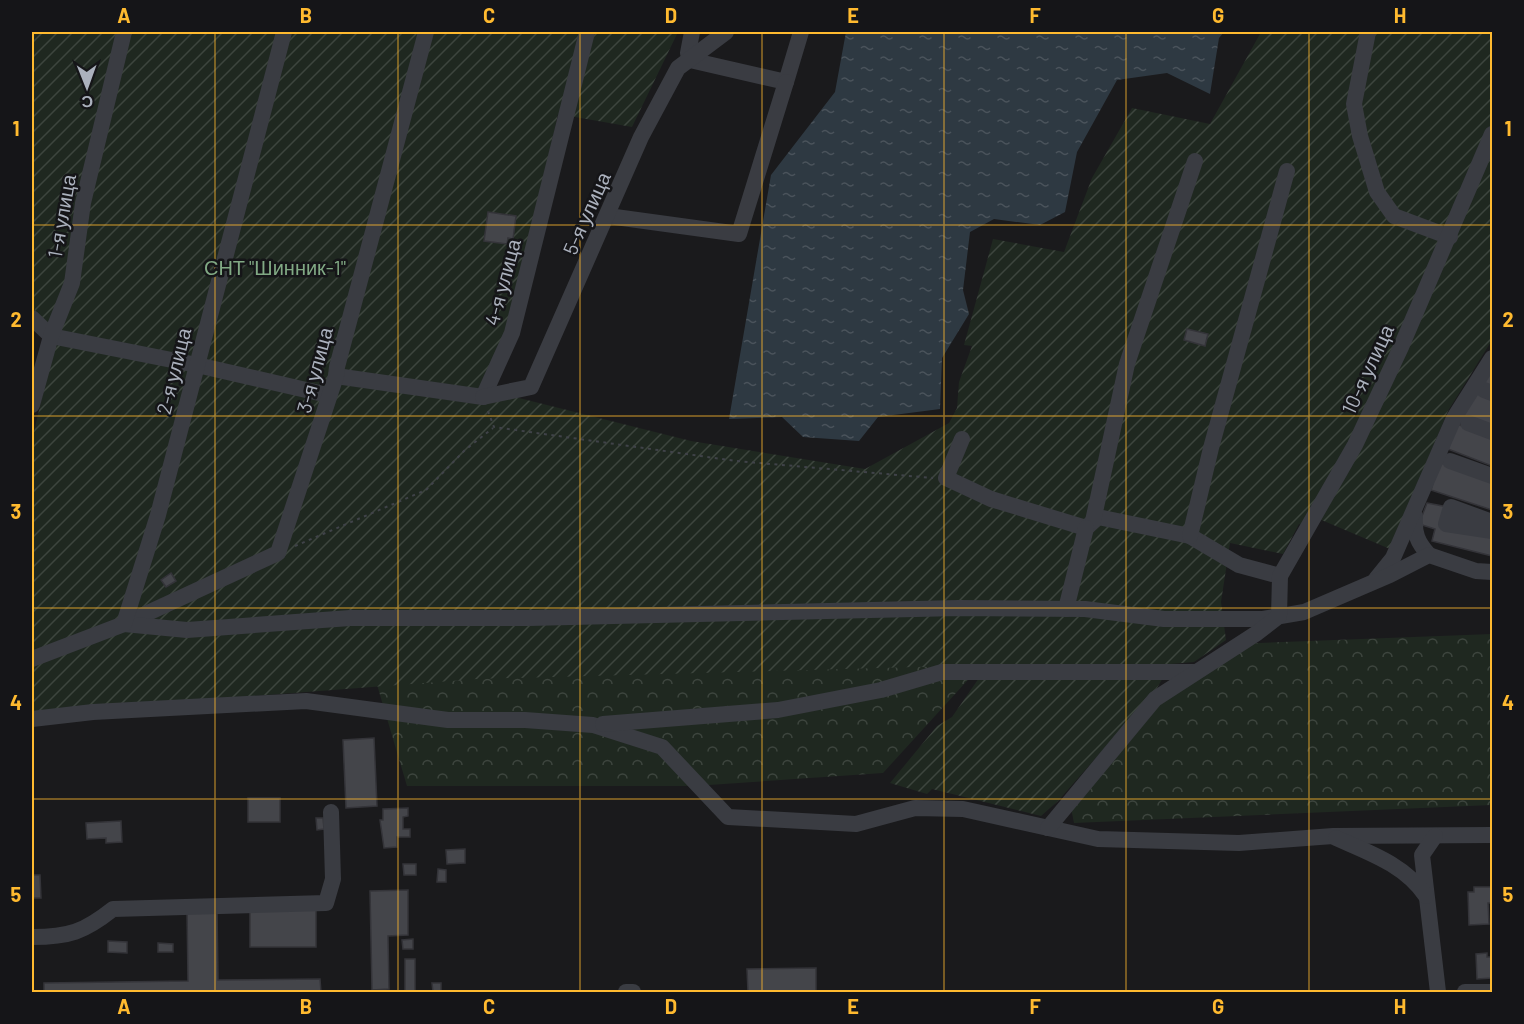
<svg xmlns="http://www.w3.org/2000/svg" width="1524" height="1024" font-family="Barlow,sans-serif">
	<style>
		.forest { fill: url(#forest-crowns) }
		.garden { fill: url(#garden-furrows) }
		.water { fill: url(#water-ripples) }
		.building { fill: #44454a; stroke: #343439; stroke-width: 1.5 }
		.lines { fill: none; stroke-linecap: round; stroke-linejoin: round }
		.path { stroke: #404349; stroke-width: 2; stroke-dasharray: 3 4.5; stroke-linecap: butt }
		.minor { stroke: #3a3c42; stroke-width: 16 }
		.grid { fill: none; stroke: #ffba2f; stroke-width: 1.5; stroke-opacity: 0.55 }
		.labels { text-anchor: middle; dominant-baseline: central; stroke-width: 5; stroke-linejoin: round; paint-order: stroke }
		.street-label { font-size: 20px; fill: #abb1bd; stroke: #151518 }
		.park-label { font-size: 20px; fill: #81a984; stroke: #151518 }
		.neatline { fill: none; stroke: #ffba2f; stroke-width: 2 }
		.grid-label { font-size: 20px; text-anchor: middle; font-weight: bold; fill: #ffba2f }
	</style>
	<defs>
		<pattern id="forest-crowns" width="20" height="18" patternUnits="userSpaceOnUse" patternTransform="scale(1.5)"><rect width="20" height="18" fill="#1f2820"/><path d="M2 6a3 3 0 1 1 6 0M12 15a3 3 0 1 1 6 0" fill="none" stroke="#3d453e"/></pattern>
		<pattern id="garden-furrows" width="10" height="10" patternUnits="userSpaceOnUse" patternTransform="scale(1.5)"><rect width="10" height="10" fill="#1f2820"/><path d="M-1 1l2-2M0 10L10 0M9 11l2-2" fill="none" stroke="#3d453e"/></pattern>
		<pattern id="water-ripples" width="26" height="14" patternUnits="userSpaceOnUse" patternTransform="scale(1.5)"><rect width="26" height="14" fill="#2e3942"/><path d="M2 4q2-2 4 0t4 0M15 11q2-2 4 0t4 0" fill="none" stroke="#4a535b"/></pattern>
	</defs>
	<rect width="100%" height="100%" fill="#1a1a1c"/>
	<g class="forest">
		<path d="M1492,634V805L1074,823L1069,798L1160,697L1233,644Z"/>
		<path d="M987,659L883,773L694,786H407L375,678Z"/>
	</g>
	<path class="garden" d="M32,32H678L632,127L558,114L510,325L479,388L691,441L865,469L949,423L957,408L959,382L972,346L964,345L993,239L1064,252L1092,178L1132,108L1210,124L1261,32H1492V340L1448,411L1390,549L1312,516L1306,527L1299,524L1283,554L1230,543L1221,602L1226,640L1194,662L1171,664L1157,688L1058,801L1041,816L932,789L927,794L890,783L937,726L952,717L988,665L477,679L32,713V440L53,351L32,304Z"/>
	<path class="water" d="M846,32H1224L1219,38L1210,94L1167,73L1117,80L1077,152L1065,212L1040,225L994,219L970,232L963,290L969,314L942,358L940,409L878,417L859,441L803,437L782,417L729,419L771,175L835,92Z"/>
	<g class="building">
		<path d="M488,212L516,216L513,239L508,238L507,244L484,241Z"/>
		<path d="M1187,329L1208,334L1205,346L1184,340Z"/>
		<path d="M1492,363V387L1482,382Z"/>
		<path d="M1474,391L1492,398V427L1461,415Z"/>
		<path d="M1455,423L1492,438V466L1448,449Z"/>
		<path d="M1439,462L1492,482V510L1431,490Z"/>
		<path d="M1427,503L1448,507L1492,538V556L1432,541L1435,529L1419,524Z"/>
		<path d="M171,573L176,581L166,587L161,580Z"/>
		<path d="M374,738L377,806L346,808L343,740Z"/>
		<rect x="248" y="798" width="32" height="24"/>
		<path d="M408,808V816L403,817V829H410V837H397V847L384,848L380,820H383V809Z"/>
		<path d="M316,818H323L324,829L317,830Z"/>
		<path d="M121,821L122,842L106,843V838L87,839L86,823Z"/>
		<path d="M465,849V863L447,864L446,850Z"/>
		<path d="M403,864H416V875H404Z"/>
		<path d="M438,869L446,870V882H437Z"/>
		<path d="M32,875H40L41,898H32Z"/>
		<path d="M1474,887H1492V903H1488L1489,924L1469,925L1468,892H1474Z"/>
		<path d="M408,890V935L388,936L389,989L372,990L370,891Z"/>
		<path d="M217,909L218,980L320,979L321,992H44V983L188,981L187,910Z"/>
		<rect x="250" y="910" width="66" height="37"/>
		<path d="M413,939V949H403L402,940Z"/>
		<path d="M108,941L127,942V953L108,952Z"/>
		<path d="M158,943L173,944V952H158Z"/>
		<path d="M1487,953V957H1492V978L1477,979L1476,954Z"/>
		<rect x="405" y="959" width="10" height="33"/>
		<path d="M816,968V992H748L747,969Z"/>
		<path d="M432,983H441V992H433Z"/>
	</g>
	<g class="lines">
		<g class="path">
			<path d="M488,411L494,427L736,461L933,478"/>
			<path d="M295,546L426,490L465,450L493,428"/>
		</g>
		<g class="minor">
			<path d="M692,32L688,53L690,60L786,82L801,32"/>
			<path d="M1368,32L1354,104L1360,136L1377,192L1394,216L1450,237"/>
			<path d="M608,216L739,234L786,82"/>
			<path d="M32,318L51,336L197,365L328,395"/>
			<path d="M336,376L483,397L512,333L587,32"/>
			<path d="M1484,390L1492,393"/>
			<path d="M483,397L531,387L641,137L678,68L726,32"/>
			<path d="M32,405L51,336L72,283L83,203L124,32"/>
			<path d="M1468,423L1492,432"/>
			<path d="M962,439L946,478L991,499L1086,528L1098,517L1190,536L1239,565L1280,576"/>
			<path d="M1450,461L1492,476"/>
			<path d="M1415,516C1414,533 1417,542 1429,555"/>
			<path d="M1093,521L1127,364L1195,161"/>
			<path d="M1492,522L1451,507L1446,524L1492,531"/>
			<path d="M1190,536L1211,448L1287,171"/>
			<path d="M1376,579L1393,558L1454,418L1492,358"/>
			<path d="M1066,609L1086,528"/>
			<path d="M126,623L278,553L336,376L337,367L426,32"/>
			<path d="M124,624L187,630L350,618H529L959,608L1085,609L1164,619H1263L1304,612L1390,575L1429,555L1476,571L1492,572"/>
			<path d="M32,659L124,624L158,515L284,32"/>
			<path d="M32,719L93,712L306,701L448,720H525L593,725L662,747L728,817L856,824L915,808L963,809L1098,839L1239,843L1333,836L1492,835"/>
			<path d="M603,724L778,710L881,690L942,672H1196"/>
			<path d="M1048,828L1155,699L1257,633L1279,616L1280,576L1355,445L1401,347L1492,134"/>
			<path d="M1435,836L1422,855L1438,992"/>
			<path d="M1336,838C1370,853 1405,865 1426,896"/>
			<path d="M32,937C69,937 84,932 113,909L326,903L333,879L331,812"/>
			<path d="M626,992H633"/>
			<path d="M1465,992H1492"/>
		</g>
	</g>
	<path class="grid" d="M215,32V992M398,32V992M580,32V992M762,32V992M944,32V992M1126,32V992M1309,32V992M32,225H1492M32,416H1492M32,608H1492M32,799H1492"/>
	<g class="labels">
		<g class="street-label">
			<text transform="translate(586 213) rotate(-66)">5-я улица</text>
			<text transform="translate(61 216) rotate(-80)">1-я улица</text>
			<text transform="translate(502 282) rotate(-75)">4-я улица</text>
			<text transform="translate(1367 369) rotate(-65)">10-я улица</text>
			<text transform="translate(314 370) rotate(-75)">3-я улица</text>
			<text transform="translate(173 371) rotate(-76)">2-я улица</text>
		</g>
		<g class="park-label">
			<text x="275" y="267">СНТ "Шинник-1"</text>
		</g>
	</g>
	<rect width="1524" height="1024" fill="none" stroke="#151518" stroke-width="66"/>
	<g transform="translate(87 87) rotate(179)" stroke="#151518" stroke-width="4.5" paint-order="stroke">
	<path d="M0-4.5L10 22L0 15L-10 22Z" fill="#abb1bd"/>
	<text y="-9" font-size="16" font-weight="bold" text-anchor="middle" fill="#abb1bd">С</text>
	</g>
	<rect x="33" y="33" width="1458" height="958" class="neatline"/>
	<g class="grid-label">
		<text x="124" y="23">A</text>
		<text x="306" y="23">B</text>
		<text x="489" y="23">C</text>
		<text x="671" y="23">D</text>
		<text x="853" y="23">E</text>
		<text x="1035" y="23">F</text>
		<text x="1218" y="23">G</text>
		<text x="1400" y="23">H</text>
		<text x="16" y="136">1</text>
		<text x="1508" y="136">1</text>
		<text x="16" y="327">2</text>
		<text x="1508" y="327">2</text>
		<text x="16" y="519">3</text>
		<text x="1508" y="519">3</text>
		<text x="16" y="710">4</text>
		<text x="1508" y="710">4</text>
		<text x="16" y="902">5</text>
		<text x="1508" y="902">5</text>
		<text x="124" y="1014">A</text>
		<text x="306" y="1014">B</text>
		<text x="489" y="1014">C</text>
		<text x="671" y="1014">D</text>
		<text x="853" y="1014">E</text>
		<text x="1035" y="1014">F</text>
		<text x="1218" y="1014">G</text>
		<text x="1400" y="1014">H</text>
	</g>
</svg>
